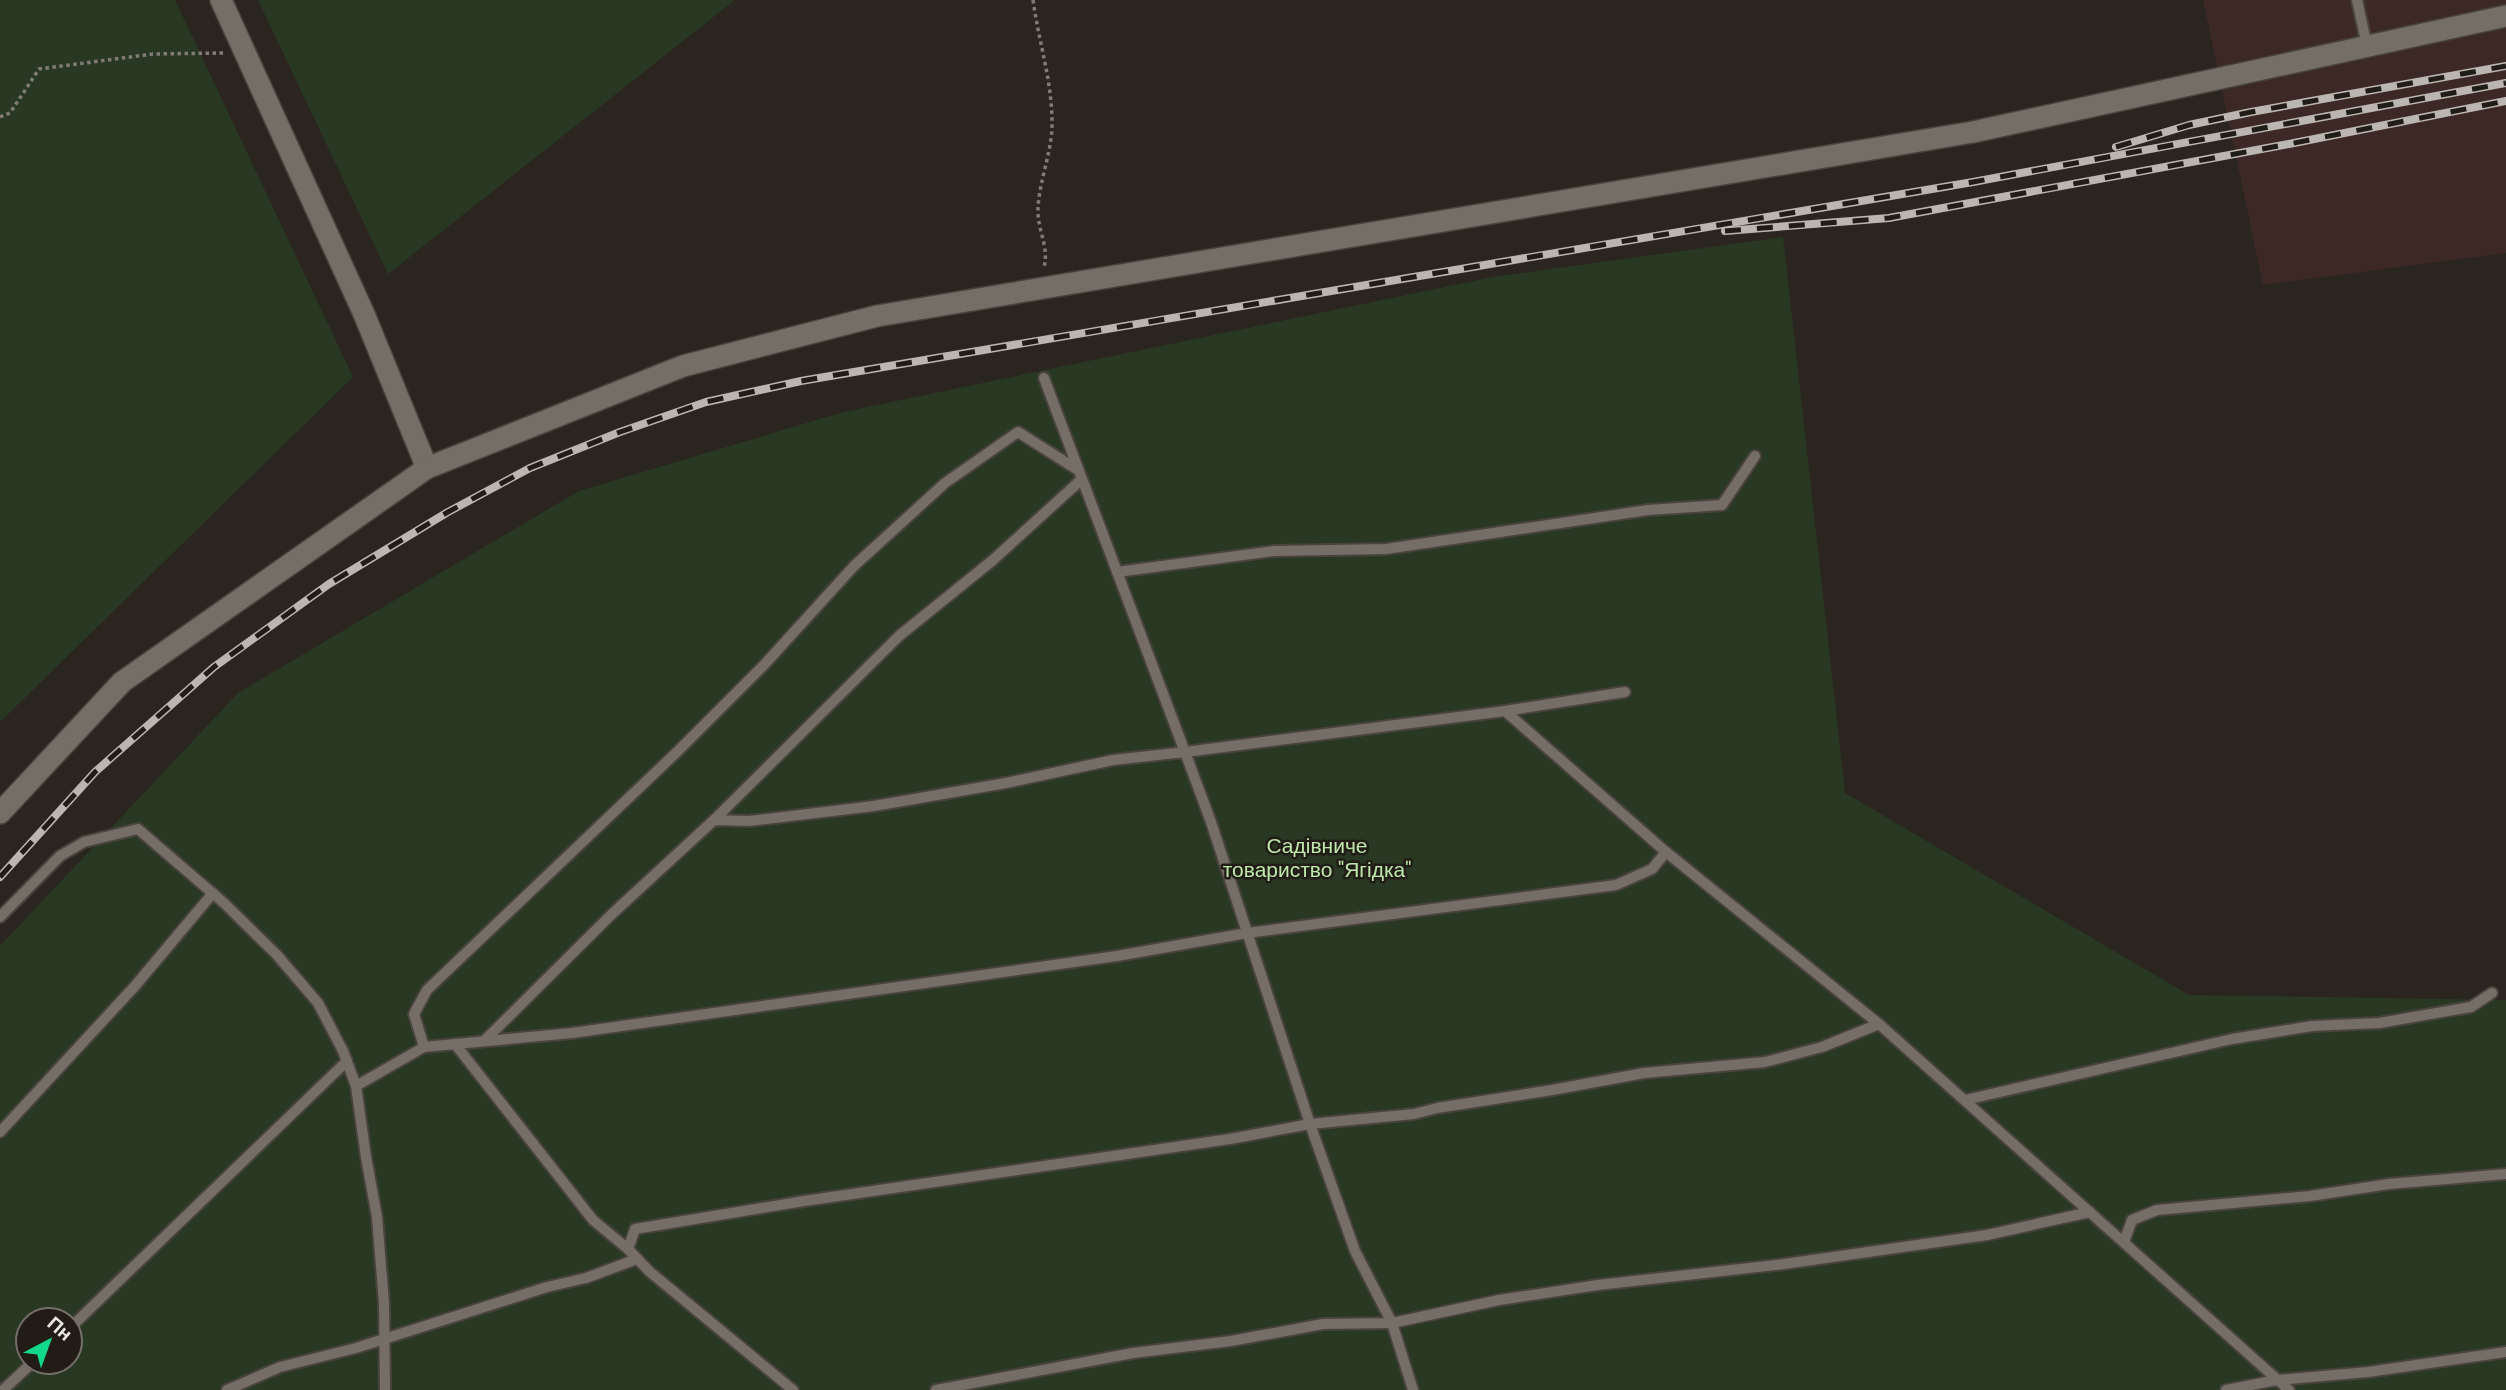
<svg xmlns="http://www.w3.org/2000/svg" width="2506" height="1390" font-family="'DM Sans',sans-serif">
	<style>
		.industrial { fill: #3c2825 }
		.green { fill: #293822; fill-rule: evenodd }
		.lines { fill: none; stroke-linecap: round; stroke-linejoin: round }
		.service-casing { stroke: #48433d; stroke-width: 14 }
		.minor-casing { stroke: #48433d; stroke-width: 24 }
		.path { stroke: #817c77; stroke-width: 3.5; stroke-dasharray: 3.5 3.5; stroke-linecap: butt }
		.service { stroke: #756e66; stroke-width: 10 }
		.minor { stroke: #756e66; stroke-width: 21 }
		.rail-casing { stroke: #bbb6b1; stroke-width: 8 }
		.rail { stroke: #211c15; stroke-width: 5; stroke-dasharray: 16; stroke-linecap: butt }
		.labels { text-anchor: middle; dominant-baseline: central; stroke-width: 5; stroke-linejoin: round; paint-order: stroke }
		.park-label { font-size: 21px; fill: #bee8ab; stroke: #211c15 }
	</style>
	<rect width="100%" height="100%" fill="#2b251f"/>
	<path class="industrial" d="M2203,0H2506V253L2263,285Z"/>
	<g class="green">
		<path d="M0,0H175L353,377L0,722Z"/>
		<path d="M258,0H735L388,274Z"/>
		<path d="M1783,237L1845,793L2189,995L2506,1000V1390H0V946L238,693L579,491L843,412L1493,277ZM28,1320H70V1362H28Z"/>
	</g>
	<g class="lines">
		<defs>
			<g id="service">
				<path d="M2357,0L2367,46"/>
				<path d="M1044,378L1185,752L1505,711L1666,852L1879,1024L2289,1390"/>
				<path d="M1117,572L1274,551L1386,549L1648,510L1722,505L1755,456"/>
				<path d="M1505,711L1625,692"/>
				<path d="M714,820L899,636L993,560L1082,479"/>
				<path d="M0,917L60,856L84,842L138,829L224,903L277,955L318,1003L343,1051L356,1086"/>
				<path d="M484,1041L612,914L714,820L749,821L874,806L1006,783L1113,760L1185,752L1211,822L1310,1124L1355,1251L1392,1323L1413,1390"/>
				<path d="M455,1044L593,1220L628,1249"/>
				<path d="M424,1047L414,1014L427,990L679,750L765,664L854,566L945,483L1018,432L1078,470"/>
				<path d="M1965,1100L2232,1039L2312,1026L2379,1023L2471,1007L2492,993"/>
				<path d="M0,1132L135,986L213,893"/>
				<path d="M2124,1242L2132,1220L2157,1210L2310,1196L2389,1184L2506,1174"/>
				<path d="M70,1328L347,1061"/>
				<path d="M3,1390L33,1362"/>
				<path d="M227,1390L280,1367L356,1348L547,1287L586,1278L637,1259"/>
				<path d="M385,1390L384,1303L377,1217L366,1157L356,1086L424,1047L572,1033L1117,956L1247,933L1616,885L1652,869L1666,852"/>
				<path d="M793,1390L650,1272L628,1249L635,1229L804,1201L1230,1139L1310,1124L1414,1114L1437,1108L1552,1090L1644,1073L1765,1062L1822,1047L1879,1024"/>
				<path d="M936,1390L1133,1353L1231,1341L1323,1324L1392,1323L1499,1300L1598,1285L1784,1264L1987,1235L2090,1212"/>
				<path d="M2226,1390L2277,1380L2368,1372L2506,1352"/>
			</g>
			<g id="minor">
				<path d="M221,0L364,314L427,468"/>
				<path d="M0,813L122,682L427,468L683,366L877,316L1973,132L2506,16"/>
			</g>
		</defs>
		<use href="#service" class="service-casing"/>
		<use href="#minor" class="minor-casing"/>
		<g class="path">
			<path d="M1033,0C1039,44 1053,83 1052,128C1051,155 1037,188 1038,214C1039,232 1049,249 1044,267"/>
			<path d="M0,117L10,113L39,69L153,54L225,53"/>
		</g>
		<use href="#service" class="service"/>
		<use href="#minor" class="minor"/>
		<defs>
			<g id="rail">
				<path d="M2116,147L2189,125L2251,112L2506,66"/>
				<path d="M1725,231L1889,218L2289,144L2506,101"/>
				<path d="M0,877L95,772L214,667L329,584L448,512L530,468L620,432L706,402L801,381L1973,182L2506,83"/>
			</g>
		</defs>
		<use href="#rail" class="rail-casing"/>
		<use href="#rail" class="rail"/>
	</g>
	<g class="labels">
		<g class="park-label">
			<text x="1317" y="846">Садівниче<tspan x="1317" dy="24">товариство "Ягідка"</tspan></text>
		</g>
	</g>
	<g transform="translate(49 1341) rotate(41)"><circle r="33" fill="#211c15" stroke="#736e68" stroke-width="2"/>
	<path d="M0-5L12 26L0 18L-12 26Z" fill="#12d98a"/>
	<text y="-10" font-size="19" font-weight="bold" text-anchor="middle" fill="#ede9e5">Пн</text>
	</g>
</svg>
